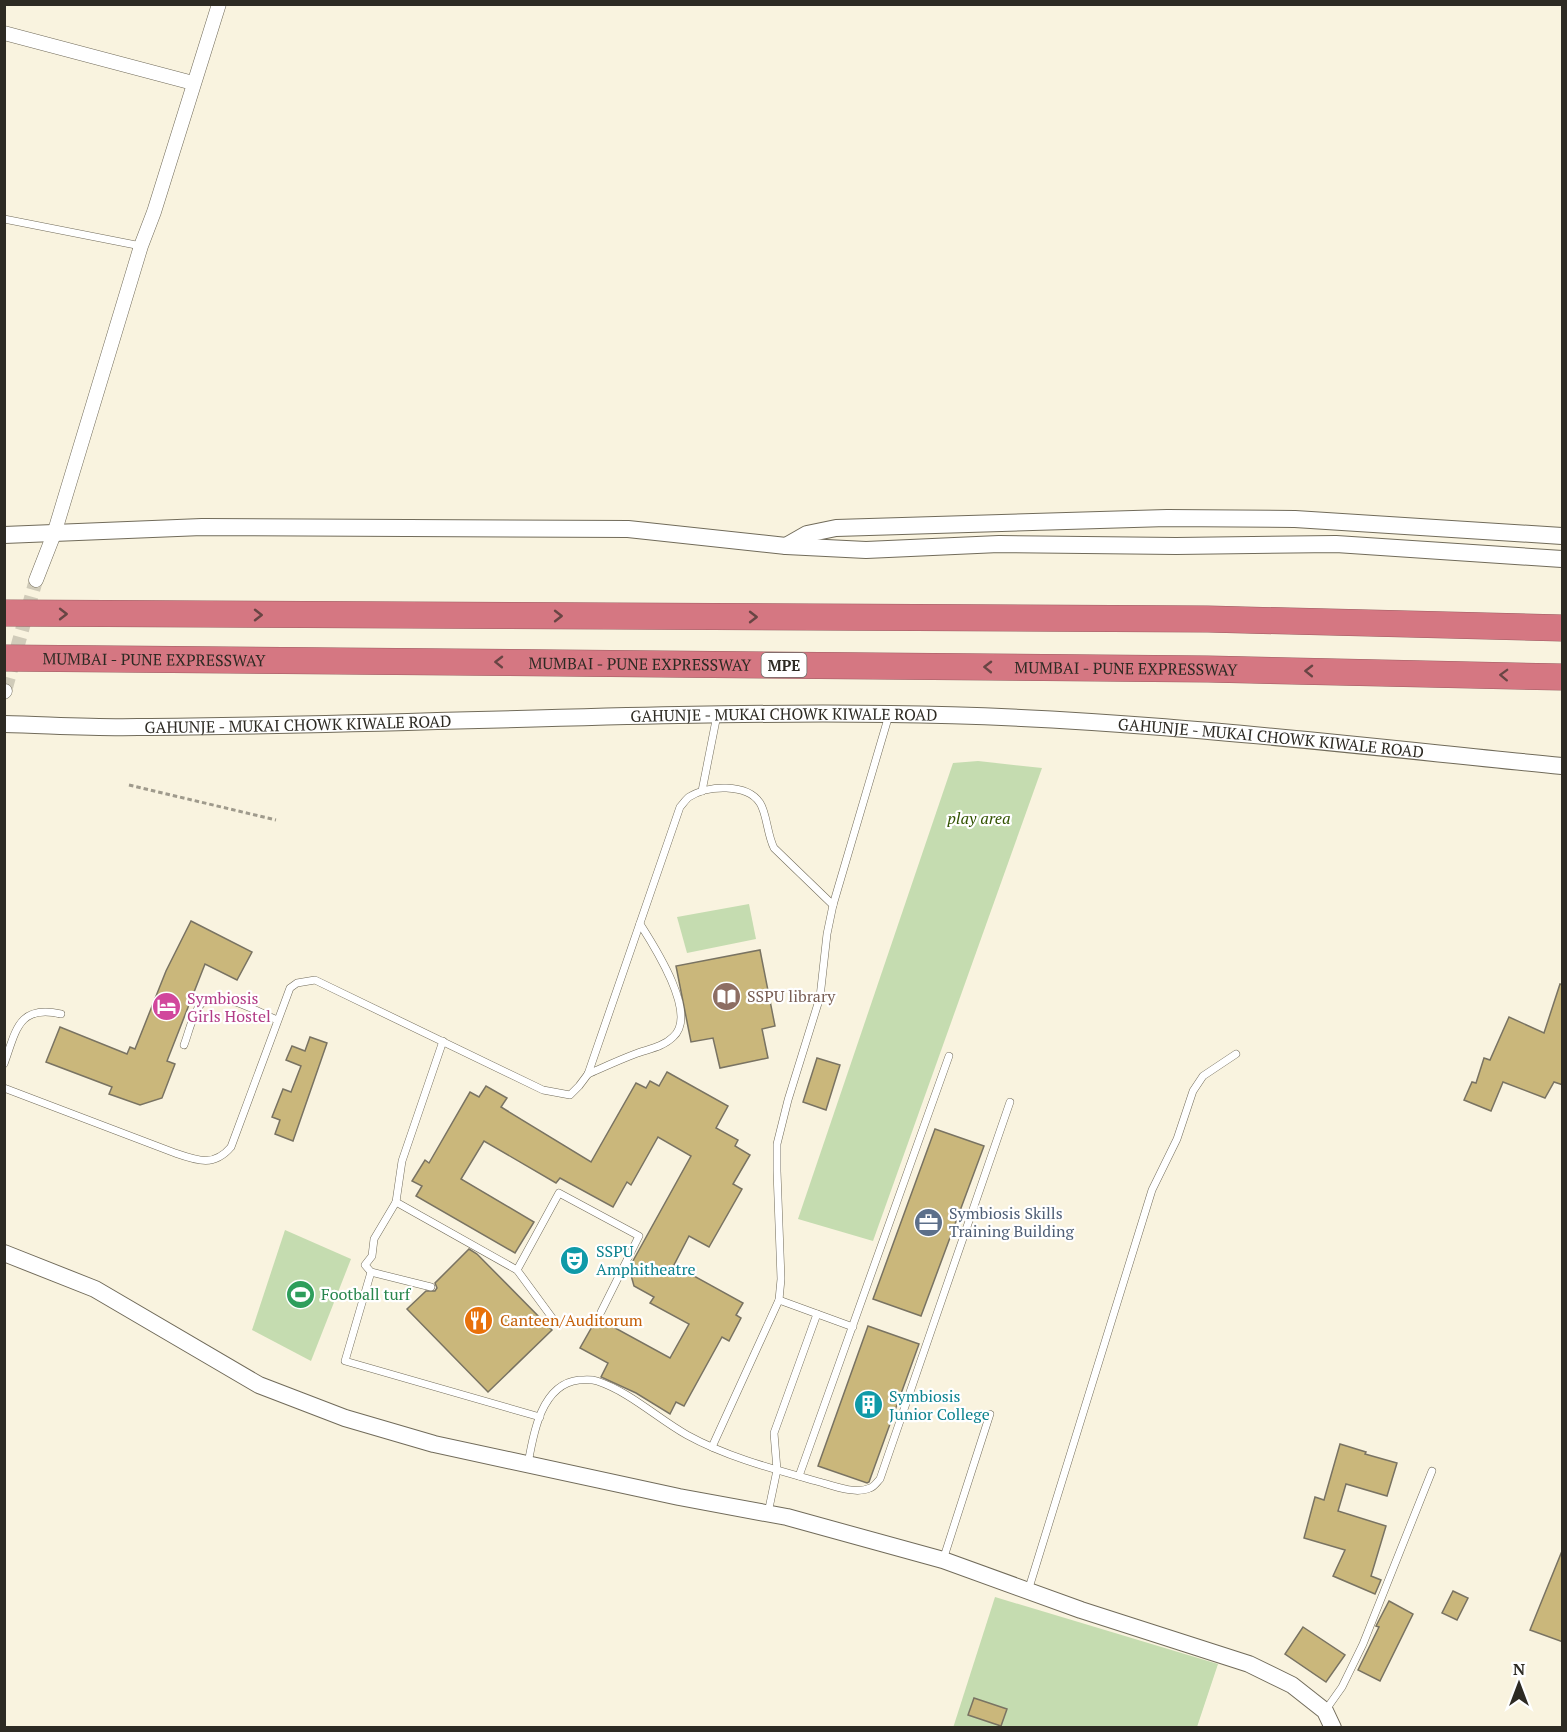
<svg xmlns="http://www.w3.org/2000/svg" width="1567" height="1732" font-family="'PT Serif',serif">
	<style>
		.green { fill: #c5dcb0 }
		.building { fill: #cab77b; stroke: #797362; stroke-width: 1.5 }
		.lines { fill: none; stroke-linecap: round; stroke-linejoin: round }
		.minor-tunnel { stroke: #d0cbb9; stroke-width: 14; stroke-dasharray: 14 7; stroke-linecap: butt }
		.service-casing { stroke: #716b5a; stroke-width: 8 }
		.minor-casing { stroke: #716b5a; stroke-width: 15 }
		.tertiary-casing { stroke: #716b5a; stroke-width: 18 }
		.motorway-casing { stroke: #9a5c61; stroke-width: 27 }
		.path { stroke: #9f9a8c; stroke-width: 3; stroke-dasharray: 4.5 3; stroke-linecap: butt }
		.service { stroke: #fff; stroke-width: 7 }
		.minor { stroke: #fff; stroke-width: 14 }
		.tertiary { stroke: #fff; stroke-width: 16 }
		.motorway { stroke: #d57782; stroke-width: 26 }
		.oneway { stroke: #684544 }
		.labels { text-anchor: middle; dominant-baseline: central; stroke-width: 4.5; stroke-linejoin: round; paint-order: stroke }
		.shield { fill: #fff; stroke: #6c6a65; stroke-width: 1.5 }
		.shield-label { font-size: 15px; font-weight: bold; fill: #2d2a23 }
		.street-label { font-size: 16px; fill: #2d2a23; stroke: #fff }
		.park-label { font-size: 16px; font-style: italic; fill: #325300; stroke: #fff }
		.education-label { font-size: 16px; fill: #785e54; stroke: #fff; text-anchor: start }
		.hotel-label { font-size: 16px; fill: #b23c85; stroke: #fff; text-anchor: start }
		.service-label { font-size: 16px; fill: #4e5e75; stroke: #fff; text-anchor: start }
		.culture-label { font-size: 16px; fill: #0d838f; stroke: #fff; text-anchor: start }
		.leisure-label { font-size: 16px; fill: #27864d; stroke: #fff; text-anchor: start }
		.food-label { font-size: 16px; fill: #c56008; stroke: #fff; text-anchor: start }
	</style>
	<rect width="100%" height="100%" fill="#f9f3df"/>
	<g class="green">
		<path d="M978,761L1042,768L873,1241L798,1219L953,763Z"/>
		<path d="M749,904L756,939L687,953L677,917Z"/>
		<path d="M285,1230L351,1259L311,1361L252,1330Z"/>
		<path d="M995,1597L1218,1664L1197,1727L953,1728Z"/>
	</g>
	<g class="building">
		<path d="M191,921L252,952L237,980L205,964L167,1061L175,1064L162,1098L140,1105L109,1094L112,1087L46,1062L60,1027L127,1054L130,1047L135,1049L166,971Z"/>
		<path d="M760,950L775,1026L762,1029L768,1058L720,1068L713,1038L691,1042L676,966Z"/>
		<path d="M1560,984L1563,985V1085L1554,1082L1545,1098L1503,1082L1491,1111L1464,1100L1472,1082L1476,1083L1484,1058L1490,1060L1509,1017L1544,1033Z"/>
		<path d="M310,1037L327,1043L293,1141L275,1134L280,1120L272,1117L283,1089L291,1092L301,1066L286,1060L292,1046L305,1051Z"/>
		<path d="M817,1058L840,1065L826,1110L803,1102Z"/>
		<path d="M667,1072L728,1106L716,1128L738,1140L735,1146L750,1155L733,1184L742,1189L709,1247L689,1236L674,1265L743,1303L736,1315L741,1318L729,1341L722,1337L684,1406L676,1402L670,1414L636,1393L601,1377L608,1363L580,1348L597,1318L670,1358L689,1324L650,1303L654,1297L634,1286L629,1268L691,1156L658,1137L631,1185L627,1182L613,1207L560,1178L556,1183L484,1141L461,1179L534,1222L515,1253L416,1196L422,1186L412,1181L425,1160L429,1163L470,1092L479,1097L486,1086L507,1098L501,1107L591,1162L636,1083L646,1088L650,1081L659,1086Z"/>
		<path d="M935,1129L984,1146L921,1316L873,1299Z"/>
		<path d="M469,1249L477,1254L552,1330L488,1392L407,1309L426,1291H435L437,1288L435,1283Z"/>
		<path d="M868,1326L919,1344L869,1482L867,1483L818,1466Z"/>
		<path d="M1340,1444L1366,1452L1365,1454L1397,1463L1387,1496L1346,1484L1338,1511L1386,1526L1371,1576L1381,1580L1375,1594L1333,1576L1345,1550L1304,1538L1315,1497L1324,1500Z"/>
		<path d="M1562,1551H1563V1642L1530,1630Z"/>
		<path d="M1453,1591L1468,1598L1457,1620L1442,1613Z"/>
		<path d="M1389,1601L1413,1614L1380,1681L1358,1670L1379,1627L1376,1626Z"/>
		<path d="M1303,1627L1345,1655L1326,1682L1285,1654Z"/>
		<path d="M974,1698L1007,1709L1001,1726L968,1715Z"/>
	</g>
	<g class="lines">
		<path class="minor-tunnel" d="M5,691L36,580"/>
		<defs>
			<g id="service">
				<path d="M4,219L141,246"/>
				<path d="M702,791L717,715"/>
				<path d="M184,1045C189,1032 193,1011 203,1002C218,989 261,1013 277,1020"/>
				<path d="M4,1064C16,1031 18,1004 61,1014"/>
				<path d="M588,1074C604,1067 619,1060 635,1054C648,1049 663,1047 673,1037C699,1015 654,946 640,924"/>
				<path d="M4,1088L175,1153C198,1161 214,1167 231,1147L290,988L297,983L315,980L543,1090L570,1095L579,1086L588,1074L680,807C683,804 686,799 689,797C707,785 747,783 760,803C767,814 767,834 774,848L833,905"/>
				<path d="M396,1202L517,1270L556,1323"/>
				<path d="M517,1270L559,1193L639,1236L601,1312"/>
				<path d="M371,1272L345,1361L540,1417"/>
				<path d="M431,1287L371,1272L365,1265L372,1256L374,1239L396,1202L402,1161L443,1041"/>
				<path d="M779,1300L853,1327"/>
				<path d="M712,1447L779,1300L781,1279L777,1171V1144L788,1100L820,997L827,934L833,905L889,715"/>
				<path d="M528,1464C533,1435 541,1384 579,1380C585,1380 591,1379 597,1381C630,1392 657,1418 687,1435C727,1457 773,1469 816,1481C831,1485 855,1495 870,1488C874,1487 877,1482 880,1479L1010,1102"/>
				<path d="M799,1476L949,1056"/>
				<path d="M768,1513L777,1470L774,1433L817,1314"/>
				<path d="M943,1560L990,1414"/>
				<path d="M1028,1591L1152,1190L1177,1139L1193,1091L1203,1076L1236,1054"/>
				<path d="M1325,1711L1342,1687L1363,1644L1432,1471"/>
			</g>
			<g id="minor">
				<path d="M4,33L193,83"/>
				<path d="M36,580L54,534L141,246L154,212L219,4"/>
				<path d="M4,692L5,691"/>
			</g>
			<g id="tertiary">
				<path d="M4,535L202,527L628,529L786,546L866,550L999,544L1176,546L1336,544L1562,559"/>
				<path d="M786,546L807,534L836,528L1167,518L1295,519L1562,536"/>
				<path id="s1" d="M4,724C49,725 93,728 138,727C389,726 640,711 890,714C1115,716 1339,744 1562,766"/>
				<path d="M4,1253L95,1289L259,1385L345,1418L434,1444L679,1497L787,1517L943,1560L1081,1610L1249,1664L1292,1685L1325,1711L1333,1728"/>
			</g>
			<g id="motorway">
				<path d="M4,613L1208,619L1562,628"/>
				<path id="s2" d="M4,658L1208,669L1562,677"/>
			</g>
		</defs>
		<use href="#service" class="service-casing"/>
		<use href="#minor" class="minor-casing"/>
		<use href="#tertiary" class="tertiary-casing"/>
		<use href="#motorway" class="motorway-casing"/>
		<path class="path" d="M129,785L276,820"/>
		<use href="#service" class="service"/>
		<use href="#minor" class="minor"/>
		<use href="#tertiary" class="tertiary"/>
		<use href="#motorway" class="motorway"/>
	</g>
	<defs><path id="oneway-chevron" d="M-2-3.5L2.5 0L-2 3.5" fill="none" stroke-width="1.6" stroke-linecap="round" stroke-linejoin="round" transform="scale(1.5)"/></defs>
	<g class="oneway">
		<use href="#oneway-chevron" transform="translate(63 614)"/>
		<use href="#oneway-chevron" transform="translate(258 615)"/>
		<use href="#oneway-chevron" transform="translate(558 616)"/>
		<use href="#oneway-chevron" transform="translate(753 617)"/>
		<use href="#oneway-chevron" transform="translate(499 662) rotate(-179)"/>
		<use href="#oneway-chevron" transform="translate(988 667) rotate(-179)"/>
		<use href="#oneway-chevron" transform="translate(1309 671) rotate(-179)"/>
		<use href="#oneway-chevron" transform="translate(1504 675) rotate(-178)"/>
	</g>
	<defs>
		<symbol id="library-disc" viewBox="-11 -11 22 22"><circle r="9.5" fill="#8d6e63" stroke="#fff"/><path d="M-6-4Q-3-5.5-.7-3.5V5Q-3 3-6 4ZM6-4Q3-5.5 .7-3.5V5Q3 3 6 4Z" fill="#fff"/></symbol>
		<symbol id="hotel-disc" viewBox="-11 -11 22 22"><circle r="9.5" fill="#d1479c" stroke="#fff"/><path d="M-6-4.5h1.5V1H6V5H4.5V3h-9V5H-6ZM-4 0a1.8 1.8 0 1 1 3.6 0ZM.5 0V-2.5h3Q6-2.5 6 0Z" fill="#fff"/></symbol>
		<symbol id="office-disc" viewBox="-11 -11 22 22"><circle r="9.5" fill="#5c6f8a" stroke="#fff"/><path d="M-6-3h4V-5.5h4V-3h4V5H-6ZM-1-4.5V-3h2v-1.5ZM-6 0V1H6V0Z" fill="#fff"/></symbol>
		<symbol id="theatre-disc" viewBox="-11 -11 22 22"><circle r="9.5" fill="#0f9aa8" stroke="#fff"/><path d="M-5-5.5Q0-4 5-5.5V0Q5 5 0 6Q-5 5-5 0ZM-3.3-2.5H-1v1.5H-3.3ZM1-2.5H3.3v1.5H1ZM-2.8 1Q0 5.5 2.8 1Z" fill="#fff"/></symbol>
		<symbol id="stadium-disc" viewBox="-11 -11 22 22"><circle r="9.5" fill="#2e9e5b" stroke="#fff"/><path d="M0-5a6.5 5 0 1 0 0 10a6.5 5 0 1 0 0-10ZM-3.5-1.8h7v3.6h-7Z" fill="#fff"/></symbol>
		<symbol id="restaurant-disc" viewBox="-11 -11 22 22"><circle r="9.5" fill="#e8710a" stroke="#fff"/><path d="M-5-6h1v4h1v-4h1v4h1v-4h1v5L-1.5 .5V6h-2V.5L-5-1ZM5-6V6H3V1.5H1.5Q1.5-4 5-6Z" fill="#fff"/></symbol>
		<symbol id="building-disc" viewBox="-11 -11 22 22"><circle r="9.5" fill="#0f9aa8" stroke="#fff"/><path d="M-4-6H4V6H1V3H-1V6H-4ZM-2.5-4.3h1.7v1.8h-1.7ZM.8-4.3h1.7v1.8H.8ZM-2.5-1h1.7V.8h-1.7ZM.8-1h1.7V.8H.8Z" fill="#fff"/></symbol>
	</defs>
	<g fill-rule="evenodd">
		<use href="#library-disc" x="710" y="980" width="33" height="33"/>
		<use href="#hotel-disc" x="150" y="990" width="33" height="33"/>
		<use href="#office-disc" x="912" y="1206" width="33" height="33"/>
		<use href="#theatre-disc" x="558" y="1244" width="33" height="33"/>
		<use href="#stadium-disc" x="284" y="1278" width="33" height="33"/>
		<use href="#restaurant-disc" x="462" y="1304" width="33" height="33"/>
		<use href="#building-disc" x="852" y="1388" width="33" height="33"/>
	</g>
	<g class="labels">
		<rect class="shield" x="761.5" y="653" width="45" height="24" rx="4.5"/>
		<g class="shield-label">
			<text x="784" y="665">MPE</text>
		</g>
		<g class="street-label">
			<text stroke="none"><textPath href="#s2" startOffset="150">MUMBAI - PUNE EXPRESSWAY</textPath></text>
			<text stroke="none"><textPath href="#s2" startOffset="636">MUMBAI - PUNE EXPRESSWAY</textPath></text>
			<text stroke="none"><textPath href="#s2" startOffset="1122">MUMBAI - PUNE EXPRESSWAY</textPath></text>
			<text stroke="none"><textPath href="#s1" startOffset="780">GAHUNJE - MUKAI CHOWK KIWALE ROAD</textPath></text>
			<text stroke="none"><textPath href="#s1" startOffset="294">GAHUNJE - MUKAI CHOWK KIWALE ROAD</textPath></text>
			<text stroke="none"><textPath href="#s1" startOffset="1268">GAHUNJE - MUKAI CHOWK KIWALE ROAD</textPath></text>
		</g>
		<g class="park-label">
			<text x="979" y="818">play area</text>
		</g>
		<g class="education-label">
			<text x="747" y="996">SSPU library</text>
		</g>
		<g class="hotel-label">
			<text x="187" y="998">Symbiosis<tspan x="187" dy="18">Girls Hostel</tspan></text>
		</g>
		<g class="service-label">
			<text x="949" y="1213">Symbiosis Skills<tspan x="949" dy="18">Training Building</tspan></text>
		</g>
		<g class="culture-label">
			<text x="596" y="1251">SSPU<tspan x="596" dy="18">Amphitheatre</tspan></text>
			<text x="889" y="1396">Symbiosis<tspan x="889" dy="18">Junior College</tspan></text>
		</g>
		<g class="leisure-label">
			<text x="321" y="1294">Football turf</text>
		</g>
		<g class="food-label">
			<text x="500" y="1320">Canteen/Auditorum</text>
		</g>
	</g>
	<rect width="1567" height="1732" fill="none" stroke="#2d2a23" stroke-width="12"/>
	<g transform="translate(1519 1684)" stroke="#ffffff" stroke-width="4.5" paint-order="stroke">
	<path d="M0-4.5L10 22L0 15L-10 22Z" fill="#2d2a23"/>
	<text y="-9" font-size="16" font-weight="bold" text-anchor="middle" fill="#2d2a23">N</text>
	</g>
</svg>
